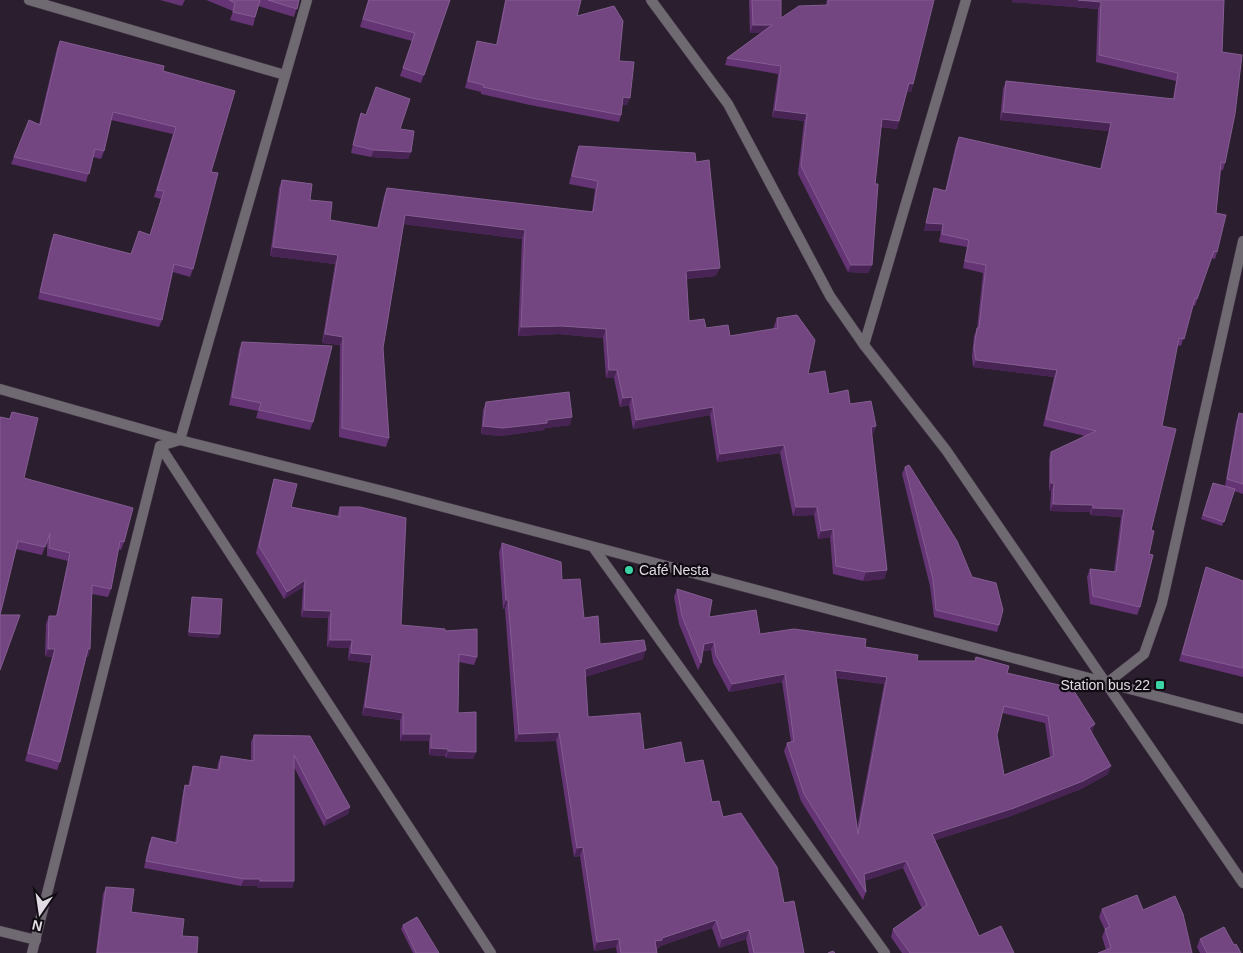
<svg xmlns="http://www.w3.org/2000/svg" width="1243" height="953" font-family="Arial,sans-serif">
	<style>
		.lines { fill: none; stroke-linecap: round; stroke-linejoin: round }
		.minor-casing { stroke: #453948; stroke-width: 11 }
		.minor { stroke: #6f6972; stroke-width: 10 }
		.wall { fill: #653475; fill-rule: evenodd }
		.shaded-wall { fill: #482454 }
		.building { fill: #734581; stroke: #845d91; fill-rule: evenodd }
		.poi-dot { fill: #3bd4a4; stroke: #100b12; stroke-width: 2 }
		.labels { text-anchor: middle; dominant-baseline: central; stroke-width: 4.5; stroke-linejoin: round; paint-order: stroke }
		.poi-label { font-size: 14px; fill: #e2dae4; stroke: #100b12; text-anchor: start }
	</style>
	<rect width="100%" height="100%" fill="#2b1f2f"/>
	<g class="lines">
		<defs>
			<g id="minor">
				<path d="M29,0L285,75"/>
				<path d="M651,0L728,104L830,296L864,345L946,450L1243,883"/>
				<path d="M864,345L966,0"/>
				<path d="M0,389L180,440L391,493L1243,719"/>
				<path d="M160,446L491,953"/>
				<path d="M593,547L885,953"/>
				<path d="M1107,683L1144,654L1162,603L1243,241"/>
				<path d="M0,931L36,940"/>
				<path d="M32,953L160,446L180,440L307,0"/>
			</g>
		</defs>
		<use href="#minor" class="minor-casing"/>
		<use href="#minor" class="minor"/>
	</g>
	<g class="wall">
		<path d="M160,0H185L182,6Z"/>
		<path d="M206,0H299L294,17L258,6L253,26L230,20L233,11Z"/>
		<path d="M368,0H450L421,83L400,76L412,41L360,27Z"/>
		<path d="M505,0H581L577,16L619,61L627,105L622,104L621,115L619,122L530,105L481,94V92L465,88L475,48L477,41L496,45Z"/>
		<path d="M749,0H781V18L826,5L827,0H934L911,92L907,91L897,129L881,127L875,184L869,273L848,272L798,174L804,121L772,117L778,74L725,65L727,58L762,33H750Z"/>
		<path d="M1013,0H1224L1222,52L1225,163L1223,170H1221L1216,213L1217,252L1215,259L1211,258L1195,306L1193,305L1181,346L1177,345L1162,426L1149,554L1140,607L1137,615L1090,604L1087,577L1090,569L1114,572L1121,517L1090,515V512L1050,511L1051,491H1049V459L1051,452L1085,436L1043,426L1054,377L973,367L972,356L974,336L977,329L983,273L963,268L967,247L939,242L941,231H924L932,196L934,188L945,191L956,144L959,137L1100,169L1109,131L1000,120L1003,89L1006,81L1173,99L1176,81L1096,62L1098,9L1012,2Z"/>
		<path d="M60,41L163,71L211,172L193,269L190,277L173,272L162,320L159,327L38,299L51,241L54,234L131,254L150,235L161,199L154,197L173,134L111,120L104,151L101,159L93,157L86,182L11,164L29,120L39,124L57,48Z"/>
		<path d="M361,113L400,129L411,152L408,159L371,157L351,153L358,121Z"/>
		<path d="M579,146L696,162L716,276L686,279L689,321L706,328L730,336L774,329V326L777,318L808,374L829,394L850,404L876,426L873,434H871L887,570L884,579L863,581L833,574L830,537L818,539L814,515L793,516L780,453L717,462L710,415L633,429L629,405L620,407L614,378H606L603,338L558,334L518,336L522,239L404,224L383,348L389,438L386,447L339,437L340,345L322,343L335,264L270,256L279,188L282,180L310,200L330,220L377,228L384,196L387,188L592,212L595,189L569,184L576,154Z"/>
		<path d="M242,342L313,422L310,430L256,418L258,411L229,405L239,350Z"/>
		<path d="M486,402L570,425L545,428L544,430L500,436L481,434L483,410Z"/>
		<path d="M12,412L24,478L124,542L121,550L118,549L111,589L108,597L92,594L90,649L88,657H86L60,762L57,770L25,761L52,657L45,656L46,624L49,616H56L68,561L47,556V541L42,555L16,549L0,615V670V417L9,419Z"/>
		<path d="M1239,413L1243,414V494L1234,491L1222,526L1201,519L1213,483L1225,486L1236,422Z"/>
		<path d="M905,467L972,577L999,625L997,632L934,617L930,586L902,474Z"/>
		<path d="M274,479L291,507L337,516L340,507L401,625L445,631L477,657L474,665L459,662L458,713L476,752L473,759L446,758L445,756L429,755V741H400V720L362,715L370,663L348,660L349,648L327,647L328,618L301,617L303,587L284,599L256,553L272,486Z"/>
		<path d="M502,543L562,580L584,618L600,644L643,659L585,677L588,717L644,750L685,763L712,802L784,903L804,953H749L746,939L719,948L712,928L660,946L659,948L656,949L657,953H617L616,947L594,951L580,856L574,857L556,741L515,742L505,609H503L499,552Z"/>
		<path d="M1206,567L1243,581V677L1179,661Z"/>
		<path d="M677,589L709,617L760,634L865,647L917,661L1007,673L1092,732L1108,774L1081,789L1011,816L935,840L979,936L1014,953H902L891,937L893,929L922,909L903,868L864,881L866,892L863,900L801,801L784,751L787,743L791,742L782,682L729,692L713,662L711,650L703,651L701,663L698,670L679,624L674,597ZM836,678L884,684L857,829ZM1002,713L1045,723L1050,757L1004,775L997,735Z"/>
		<path d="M192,597L220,634L218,638L188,636L191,602Z"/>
		<path d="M254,735L310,736L350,807L348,814L324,826L294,767V881L292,888H257L258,886H241L144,868L149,844L152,837L175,843L183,792L185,785L188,786L191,773L193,766L217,770L218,763L221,756L251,761V742Z"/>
		<path d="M106,887L131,912L182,936L197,953H96L103,894Z"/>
		<path d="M1102,909L1143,910L1192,953L1106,950L1102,937L1105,930L1099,917Z"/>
		<path d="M403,925L439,953H413L401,929Z"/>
		<path d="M1200,939L1234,945L1241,953H1200L1197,947Z"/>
	</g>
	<g class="shaded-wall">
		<path d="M1013,0H1078L1101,2L1098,9L1012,2Z"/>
		<path d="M753,25H772L769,33H750Z"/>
		<path d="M909,83L913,84L911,92L906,91Z"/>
		<path d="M623,97L630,98L627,105L620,104Z"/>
		<path d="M775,110L807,114L804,121L772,117Z"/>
		<path d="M1003,112L1111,123L1109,131L1000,120Z"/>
		<path d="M882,119L899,121L897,129L879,126Z"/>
		<path d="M374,150L411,152L408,159L371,157Z"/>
		<path d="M405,215L525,230L522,239L402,224Z"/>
		<path d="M926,223L943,224L941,231H924Z"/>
		<path d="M273,247L338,255L335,264L270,256Z"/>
		<path d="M851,265H872L869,273L848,272Z"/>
		<path d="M720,268L716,276L683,279L686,271Z"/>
		<path d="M561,326L606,329L603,338L558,334L518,336L521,327Z"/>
		<path d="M325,334L343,337L340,345L322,343Z"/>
		<path d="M976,360L1057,370L1054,377L973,367Z"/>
		<path d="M609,370H617L614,378H606Z"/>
		<path d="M632,397L629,405L620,407L623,398Z"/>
		<path d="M713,407L710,415L633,429L636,420Z"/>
		<path d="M572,417L570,425L545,428L544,430L500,436L481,434L483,426Z"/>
		<path d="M876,426L873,434L867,435L871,427Z"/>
		<path d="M784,445L780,453L717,462L720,454Z"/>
		<path d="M1051,483H1054L1051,491H1049Z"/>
		<path d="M1053,504L1093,505L1090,512L1050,511Z"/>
		<path d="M796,507H817L814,515L793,516Z"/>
		<path d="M1093,508L1124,509L1121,517L1090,515Z"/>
		<path d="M833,529L830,537L818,539L821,531Z"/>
		<path d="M887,570L884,579L863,581L866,572Z"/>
		<path d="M305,580L303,587L284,599L287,592Z"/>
		<path d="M506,600H508L505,609H503Z"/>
		<path d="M304,610L331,611L328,618L301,617Z"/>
		<path d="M189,632L220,634L218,638L188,636Z"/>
		<path d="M330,640H352L349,648L327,647Z"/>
		<path d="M714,642L711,650L701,651L704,644Z"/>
		<path d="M48,649H55L52,657L45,656Z"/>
		<path d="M88,649H90L88,657H85Z"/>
		<path d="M646,650L643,659L582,678L585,669Z"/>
		<path d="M351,653L372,655L370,663L348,660Z"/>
		<path d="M835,670L887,677L884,684L832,677Z"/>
		<path d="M785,674L782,682L729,692L732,684Z"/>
		<path d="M365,707L403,713L400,720L362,715Z"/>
		<path d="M1095,724L1092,732L1087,735L1089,728Z"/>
		<path d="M559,732L556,741L515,742L519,734Z"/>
		<path d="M403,734H431L429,741H400Z"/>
		<path d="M431,748L448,749L445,756L429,755Z"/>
		<path d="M448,751L476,752L473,759L446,758Z"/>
		<path d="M1111,766L1108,774L1081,789L1011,816L929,842L932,834Z"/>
		<path d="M350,807L348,814L324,826L327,819Z"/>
		<path d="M583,847L580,856L574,857L577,848Z"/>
		<path d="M906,861L903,868L861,882L864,874Z"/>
		<path d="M244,879H260L258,886H241Z"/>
		<path d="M260,881H294L292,888H257Z"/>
		<path d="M716,920L712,928L660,946L659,948L652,949L655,941L662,938Z"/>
		<path d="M749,930L746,939L719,948L722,939Z"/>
		<path d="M619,939L616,947L594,951L597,942Z"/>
	</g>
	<g class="building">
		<path d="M229,0H260L255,17L233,12L235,3Z"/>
		<path d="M268,0H299L297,9Z"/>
		<path d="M369,0H450L424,75L403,68L415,33L363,19Z"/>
		<path d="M506,0H581L577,16L614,6L623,21L619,61L634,62L630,98L623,97L621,115L532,98L483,87L484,85L468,81L477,41L497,45Z"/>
		<path d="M752,0H781V18L799,6L828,5V0H934L913,84L909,83L899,121L882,119L875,184H878L872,265H851L801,166L807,114L775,110L781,66L727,58L772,25H753Z"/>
		<path d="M1078,0H1224L1222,52L1242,55L1235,114L1225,163L1221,162L1216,213L1226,215L1217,252L1214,251L1197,299L1195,298L1184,339L1179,338L1162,426L1176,429L1151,530L1154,531L1149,554L1153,555L1140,607L1093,596L1090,569L1116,572L1124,509L1093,508V505L1053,504L1054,483H1051V452L1096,431L1046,419L1057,370L976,360L974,348L977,328H979L986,265L965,261L969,240L942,234L943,224L926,223L934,188L946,191L959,137L1101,169L1111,123L1003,112L1006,81L1174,99L1178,73L1099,55L1101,2Z"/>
		<path d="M60,41L164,66L163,71L235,91L211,172L218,173L193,269L174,264L162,320L40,292L54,234L131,254L139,231L150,235L164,191L157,190L176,127L113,112L104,151L95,149L89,174L14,157L29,120L40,125Z"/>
		<path d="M376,87L410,99L400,129L414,131L411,152L374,150L353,145L361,113L366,115Z"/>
		<path d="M579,146L695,153L696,162L709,160L720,268L686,271L689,321L704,319L706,328L728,325L730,336L778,328L777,318L797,315L815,340L808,374L825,371L829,394L848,390L850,404L871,401L876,426L871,427L887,570L866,572L836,566L833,529L821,531L817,507H796L784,445L720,454L713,407L636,420L632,397L623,398L617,370H609L606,329L561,326L521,327L525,230L405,215L383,348L389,438L342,428L343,337L325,334L338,255L273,247L282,180L312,184L310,200L332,202L330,220L378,228L387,188L593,212L598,181L572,176Z"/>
		<path d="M242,342L332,346L313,422L259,410L261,403L232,397Z"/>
		<path d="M569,392L572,417L547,420V423L503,428L483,426L486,402Z"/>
		<path d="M12,412L38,418L24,478L133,508L124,542L120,541L111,589L92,585L90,649H88L60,762L28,753L55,649H48L49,616H57L70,553L49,548L50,533L45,547L18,541L0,615H20L0,670V417L10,419Z"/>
		<path d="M1239,413L1243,414V484L1227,479Z"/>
		<path d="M909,465L957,541L972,577L996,583L1003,610L999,625L936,610L933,579L905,467Z"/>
		<path d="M274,479L297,484L291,507L340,517V507H360L406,518L401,625L445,629V631L477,629V657L459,654L458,713L476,712V752L448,751V749L431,748V734H403V713L365,707L372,655L351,653L352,640H330L331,611L304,610L305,580L287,592L259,546Z"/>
		<path d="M1213,483L1235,489L1224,522L1203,515Z"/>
		<path d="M502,543L561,562L562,580L580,579L584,618L598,616L600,644L644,640L646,650L585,669L588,717L640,713L644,750L681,742L685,763L703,760L712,802L719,801L723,817L741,813L777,867L784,903L794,901L804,953H754L749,930L722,939L716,920L662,938V940L655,941L657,953H621L619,939L597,942L583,847L577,848L559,732L519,734L508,600H506Z"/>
		<path d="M1206,567L1243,581V668L1182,654Z"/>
		<path d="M677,589L712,600L709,617L756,610L760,634L794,629L866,639L865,647L918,655L917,661H975L976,657L1009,666L1007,673L1072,688L1095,724L1089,728L1111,766L1083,781L1014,808L932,834L979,936L1001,926L1014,953H910L893,929L927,905L906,861L864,874L866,892L804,794L787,743L794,741L785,674L732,684L716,655L714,642L704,644L701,663L682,616ZM835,670L887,677L858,834ZM1004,706L1048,716L1054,756L1004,775L997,735Z"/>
		<path d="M192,597L222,599L220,634L189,632Z"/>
		<path d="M254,735L310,736L350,807L327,819L294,755V881H260V879H244L146,861L152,837L177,843L185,785L190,786L193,766L219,770L221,756L254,761Z"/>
		<path d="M106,887L134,889L131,912L184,919L182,936L198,937L197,953H97Z"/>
		<path d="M1137,895L1143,910L1175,896L1183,914L1192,953H1098L1111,948L1105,929L1110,927L1102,909Z"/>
		<path d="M417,917L439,953H416L403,925Z"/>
		<path d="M1224,927L1234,945L1236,944L1241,953H1207L1200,939Z"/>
		<path d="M833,951L835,953H828Z"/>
	</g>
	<g class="poi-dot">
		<circle cx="629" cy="570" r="5"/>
		<rect x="1155" y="680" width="10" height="10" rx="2.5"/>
	</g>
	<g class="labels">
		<g class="poi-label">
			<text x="639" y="570">Café Nesta</text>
			<text x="1150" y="685" text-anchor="end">Station bus 22</text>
		</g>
	</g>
	<g transform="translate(40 913) rotate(193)" stroke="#100b12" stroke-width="4" paint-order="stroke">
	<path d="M0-4L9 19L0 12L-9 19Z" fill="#e2dae4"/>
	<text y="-8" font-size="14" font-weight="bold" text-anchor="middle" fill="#e2dae4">N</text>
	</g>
</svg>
